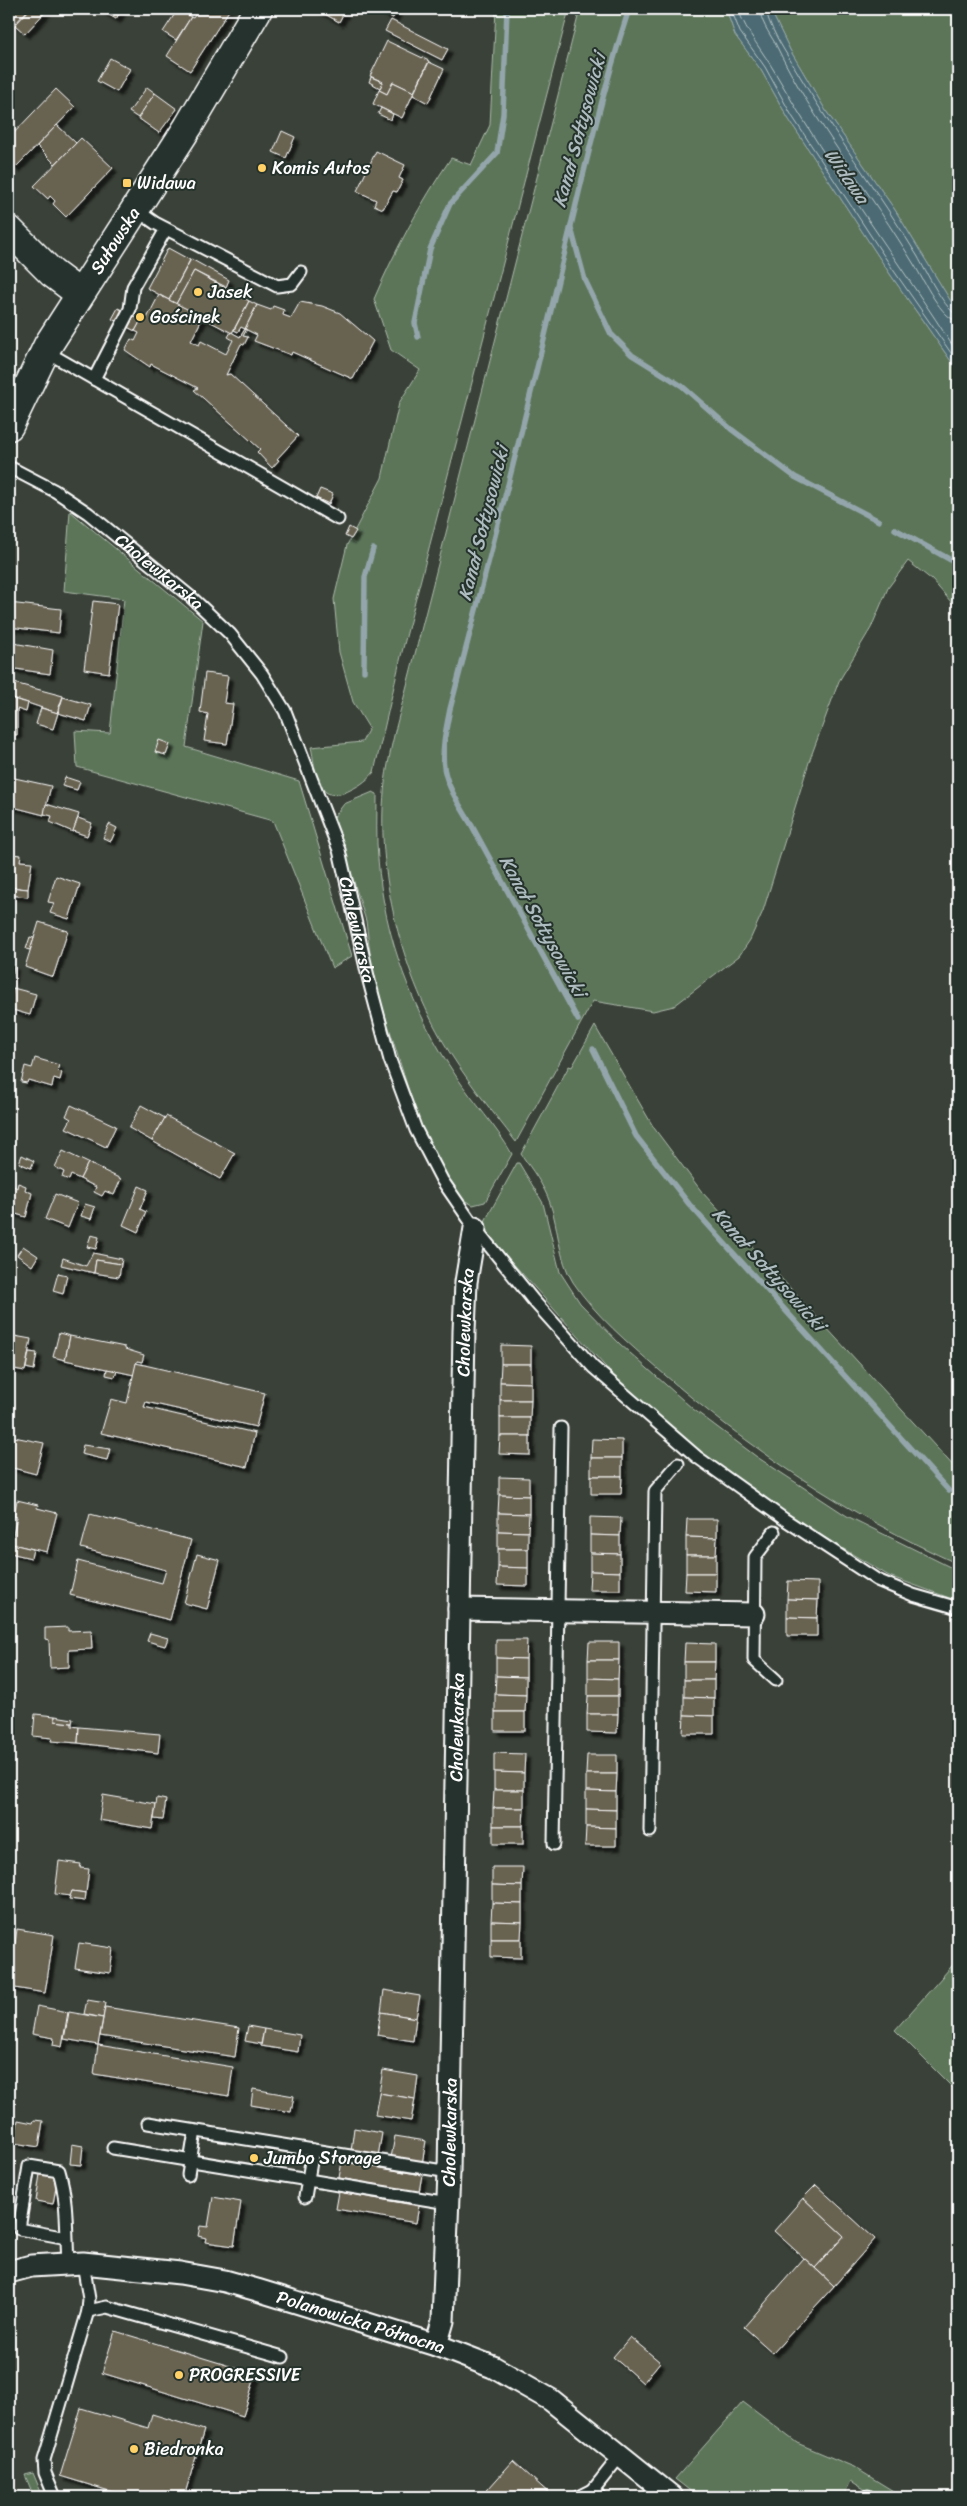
<svg xmlns="http://www.w3.org/2000/svg" width="967" height="2506" font-family="Sriracha,sans-serif">
	<style>
		.green { fill: #5b7459; stroke: #adbaac }
		.water { fill: #4c6b73; stroke: #94a6ab }
		.lines { fill: none; stroke-linecap: round; stroke-linejoin: round }
		.shore { stroke: #b7c4c7; stroke-width: 1 }
		.stream { stroke: #94a6ab; stroke-width: 5.5 }
		.building { fill: #686251; stroke: #fff; filter: url(#shadow) }
		.lane-casing { stroke: #fff; stroke-width: 15 }
		.street-casing { stroke: #fff; stroke-width: 25 }
		.secondary-casing { stroke: #fff; stroke-width: 31 }
		.lane { stroke: #26332d; stroke-width: 11 }
		.street { stroke: #26332d; stroke-width: 21 }
		.secondary { stroke: #26332d; stroke-width: 28 }
		.poi-dot { fill: #ffd166; stroke: #26332d; stroke-width: 2 }
		.labels { text-anchor: middle; dominant-baseline: central; stroke-width: 4; stroke-linejoin: round; paint-order: stroke }
		.poi-label { font-size: 18px; fill: #fff; stroke: #26332d; text-anchor: start }
		.street-label { font-size: 18px; fill: #fff; stroke: #26332d }
		.water-label { font-size: 19px; font-style: italic; fill: #aebcc0; stroke: #26332d }
	</style>
	<defs>
		<filter id="shadow"><feDropShadow dx="4.5" dy="4.5" stdDeviation="1" flood-color="#0009"/></filter>
	</defs>
	<rect width="100%" height="100%" fill="#3a4138"/>
	<filter id="ink" filterUnits="userSpaceOnUse"><feTurbulence type="fractalNoise" baseFrequency=".02" numOctaves="2"/><feDisplacementMap in="SourceGraphic" scale="10" xChannelSelector="R" yChannelSelector="G"/><feConvolveMatrix kernelMatrix="1 2 1 2 8 2 1 2 1" color-interpolation-filters="sRGB"/></filter>
	<g filter="url(#ink)">
		<g class="green">
			<path d="M496,9H569L402,652L374,772C366,782 357,787 346,792C315,805 316,768 311,747L362,742L369,728L353,702L339,652L334,599L347,545L382,478L399,403L420,370L391,350L374,299C396,248 420,204 451,158L471,165L490,125Z"/>
			<path d="M580,9H726L735,35L761,70L788,118L890,274L958,371V610L932,580L908,561L888,588L871,628L839,681L810,759L763,911L750,940L739,956L674,1006L653,1011L593,1001L516,1142C490,1108 462,1075 441,1038C397,961 371,851 388,764C392,741 398,719 404,697Z"/>
			<path d="M770,9H958V313L895,210L826,111L790,50Z"/>
			<path d="M70,511L203,621L186,747L299,781L352,956L332,968L273,821L77,767L75,731L110,733L124,599L64,591Z"/>
			<path d="M373,792L377,794C377,816 376,838 378,859C384,937 413,1012 456,1076C474,1103 496,1126 512,1154L485,1202L473,1205L462,1199L446,1175L419,1123L373,977L366,921L334,817L344,804Z"/>
			<path d="M595,1026L654,1128L702,1192L958,1471V1564C848,1515 748,1448 658,1369C628,1343 595,1315 573,1282C558,1258 559,1229 550,1203C544,1185 532,1170 521,1154L569,1066L572,1067Z"/>
			<path d="M517,1163H519L543,1203L560,1272L580,1303L620,1344L693,1409L757,1457L847,1516L958,1571V1601L889,1576L790,1517L683,1438L628,1392L485,1232V1221Z"/>
			<path d="M958,1959V2093L895,2030Z"/>
			<path d="M743,2402L797,2443L854,2467L903,2497H877L851,2481L843,2497H698L675,2479Z"/>
			<path d="M33,2473L43,2497H34L25,2475Z"/>
		</g>
		<path class="water" d="M726,9H770L790,50L826,111L895,210L958,313V371L890,274L788,118L761,70L735,35Z"/>
		<g class="lines">
			<g class="shore">
				<path d="M731,9L740,32L765,67L792,116L894,271L958,363"/>
				<path d="M738,9C747,34 763,51 776,74C831,171 898,260 958,354"/>
				<path d="M760,9C760,20 769,33 775,43C813,122 870,191 915,266C923,279 942,320 958,321"/>
				<path d="M766,9C767,23 784,50 792,63C831,130 878,191 918,257C924,268 947,314 958,315"/>
			</g>
			<g class="stream">
				<path d="M571,228L585,280L611,334L632,355L682,386L731,429L795,477L879,521"/>
				<path d="M418,337L415,323L430,249L450,204L497,153L503,114L507,9"/>
				<path d="M895,529L958,564"/>
				<path d="M364,671L365,577L373,549"/>
				<path d="M578,1020L471,824C440,774 438,767 450,709C480,596 509,482 537,368C567,248 591,127 629,9"/>
				<path d="M593,1049L636,1136L689,1204L949,1491"/>
			</g>
		</g>
		<g class="building">
			<path d="M9,9H25L27,11L14,25L9,19Z"/>
			<path d="M30,9H48L25,34L15,25Z"/>
			<path d="M99,9H122L116,19Z"/>
			<path d="M178,9L191,17L176,40L163,32Z"/>
			<path d="M199,9H230L190,71L167,56L191,17L193,18Z"/>
			<path d="M315,9H326L323,13Z"/>
			<path d="M326,9H346L339,22L323,13Z"/>
			<path d="M376,9H398L393,18Z"/>
			<path d="M391,20L448,49L442,60L385,31Z"/>
			<path d="M387,41L429,61L414,92L393,82L387,94L379,90L383,82L370,76Z"/>
			<path d="M110,58L130,69L117,92L97,81Z"/>
			<path d="M429,62L444,69L428,103L413,95Z"/>
			<path d="M371,77L383,82L380,88L369,82Z"/>
			<path d="M393,82L414,92L402,118L373,104L379,90L387,94Z"/>
			<path d="M147,87L155,93L138,118L129,112Z"/>
			<path d="M56,89L75,107L15,168L9,162V138Z"/>
			<path d="M155,93L177,109L159,133L138,118Z"/>
			<path d="M381,108L393,114L391,120L378,114Z"/>
			<path d="M57,125L76,143L55,164L37,146Z"/>
			<path d="M282,131L295,137L286,158L273,152Z"/>
			<path d="M81,138L113,168L66,217L53,204L55,201L50,196L48,199L34,186Z"/>
			<path d="M376,151L405,165L399,178L403,180L397,192L393,191L383,209L374,205L376,200L357,191Z"/>
			<path d="M168,248L190,260L169,300L147,288Z"/>
			<path d="M191,259L229,280L226,287L194,271L176,304L169,300Z"/>
			<path d="M194,271L249,301L232,333L176,304Z"/>
			<path d="M159,295L203,317L191,341L199,345L201,341L226,354L233,340L228,337L231,332L240,337L245,329H247L243,336L248,337L244,345L241,344L226,375L230,374L298,436L277,459L279,460L272,468L257,452L260,449L194,390L198,388L151,364L150,367L125,350L131,339L135,341L139,333L135,331L141,320L145,322Z"/>
			<path d="M249,301L257,305L245,329L241,327L238,332L234,330Z"/>
			<path d="M300,302L322,306L340,313L373,341L353,379L292,352L291,355L254,341L257,335L245,329L257,305L271,310L273,306L284,310L283,315L291,318Z"/>
			<path d="M118,308L141,320L135,331L112,319Z"/>
			<path d="M320,489L333,494L329,504L316,498Z"/>
			<path d="M349,527L356,531L351,539L345,536Z"/>
			<path d="M93,601L118,604L109,673L84,669Z"/>
			<path d="M9,603L61,609L59,633L9,627Z"/>
			<path d="M13,643L53,650L50,674L9,668Z"/>
			<path d="M205,673L228,676L224,703L233,704L227,744L204,741L208,714L200,712Z"/>
			<path d="M14,683L63,696L57,713L10,697Z"/>
			<path d="M63,697L91,705L86,721L58,713Z"/>
			<path d="M9,698L28,703L26,712L17,709V735L9,734Z"/>
			<path d="M41,708L58,713L53,729L36,724Z"/>
			<path d="M159,740L170,744L166,755L155,752Z"/>
			<path d="M10,777L51,786L44,815L9,806Z"/>
			<path d="M65,777L80,782L77,790L62,786Z"/>
			<path d="M46,804L79,814L73,832L50,822L52,816L44,814Z"/>
			<path d="M78,818L92,823L87,836L73,831Z"/>
			<path d="M109,824L117,828L111,841L103,838Z"/>
			<path d="M12,854L21,855L20,861L32,862L28,889L9,887V860H12Z"/>
			<path d="M56,876L80,884L69,919L50,913L54,903L48,902Z"/>
			<path d="M9,887L28,889V897L9,895Z"/>
			<path d="M39,922L68,931L53,977L25,967Z"/>
			<path d="M30,937L34,938L30,950L26,949Z"/>
			<path d="M9,965L14,966L11,982L9,981Z"/>
			<path d="M13,988L36,994L30,1015L9,1009Z"/>
			<path d="M35,1058L59,1065L57,1071L62,1072L60,1080L54,1078L52,1087L28,1080L27,1083L21,1082L25,1066L32,1068Z"/>
			<path d="M71,1105L116,1126L106,1147L66,1128L71,1119L66,1116Z"/>
			<path d="M141,1105L165,1118L152,1141L129,1128Z"/>
			<path d="M166,1116L235,1153L220,1179L152,1141Z"/>
			<path d="M63,1151L88,1163L80,1179L71,1175L69,1180L62,1177L64,1172L55,1167Z"/>
			<path d="M22,1155L34,1161L31,1168L19,1163Z"/>
			<path d="M88,1163L121,1179L114,1195L105,1191L102,1196L94,1192L96,1187L80,1179Z"/>
			<path d="M9,1183L17,1188L18,1183L26,1186L25,1190L32,1193L26,1217L9,1212Z"/>
			<path d="M139,1186L148,1190L140,1209L146,1212L138,1232L123,1225Z"/>
			<path d="M55,1194L78,1203L68,1228L45,1219Z"/>
			<path d="M85,1204L95,1207L91,1219L81,1216Z"/>
			<path d="M91,1235L99,1237L96,1249L87,1247Z"/>
			<path d="M23,1246L38,1256L32,1266L17,1255Z"/>
			<path d="M93,1253L122,1259L121,1264L96,1260L94,1273L61,1265L63,1258L86,1266Z"/>
			<path d="M96,1260L121,1264L119,1277L94,1273Z"/>
			<path d="M58,1273L67,1275L63,1294L53,1291Z"/>
			<path d="M9,1330V1335L31,1339L25,1371L9,1368Z"/>
			<path d="M59,1333L70,1336L65,1360L53,1357Z"/>
			<path d="M70,1336L125,1347V1349L144,1355L142,1362L137,1361L134,1375L65,1360Z"/>
			<path d="M501,1345L531,1346V1364H501Z"/>
			<path d="M29,1352L37,1353L34,1370L26,1368Z"/>
			<path d="M136,1363L265,1393L256,1427L146,1402L144,1407L255,1433L247,1467L101,1433L111,1399L127,1403Z"/>
			<path d="M501,1364H531V1383L500,1382Z"/>
			<path d="M107,1369L117,1371L115,1377L106,1375Z"/>
			<path d="M500,1382L531,1383V1400H500Z"/>
			<path d="M500,1400H531L530,1418H500Z"/>
			<rect x="500" y="1418" width="30" height="18"/>
			<path d="M9,1436L44,1443L36,1474L9,1467Z"/>
			<path d="M500,1436H530V1455L499,1454Z"/>
			<path d="M592,1439L622,1440V1458H591Z"/>
			<path d="M83,1445L110,1449L107,1460L81,1454Z"/>
			<rect x="591" y="1458" width="31" height="18"/>
			<path d="M591,1476H622L621,1494H591Z"/>
			<path d="M499,1477L529,1478V1496L499,1495Z"/>
			<path d="M499,1495L529,1496V1514L498,1513Z"/>
			<path d="M17,1500L38,1505L37,1508L57,1513L47,1552L11,1544L17,1517L14,1516Z"/>
			<path d="M498,1513L529,1514L528,1532L498,1531Z"/>
			<path d="M90,1514L191,1540L170,1620L70,1595L78,1561L162,1583L166,1570L81,1548Z"/>
			<path d="M590,1517L621,1518L620,1536L590,1535Z"/>
			<path d="M687,1519H717V1538L686,1537Z"/>
			<path d="M498,1531L528,1532V1549H498Z"/>
			<path d="M590,1535L620,1536V1554L590,1553Z"/>
			<path d="M686,1537L717,1538L716,1555H686Z"/>
			<path d="M12,1544L33,1549L31,1558L10,1553Z"/>
			<path d="M498,1549H528V1568L498,1567Z"/>
			<path d="M590,1553L620,1554V1572L590,1571Z"/>
			<path d="M197,1554L220,1560L207,1609L184,1603Z"/>
			<rect x="686" y="1555" width="30" height="18"/>
			<path d="M498,1567L528,1568V1586L497,1585Z"/>
			<path d="M590,1571L620,1572V1590H589Z"/>
			<path d="M686,1573H716V1592L685,1591Z"/>
			<path d="M788,1581L818,1582V1600L787,1599Z"/>
			<path d="M787,1599L818,1600L817,1618L787,1617Z"/>
			<path d="M787,1617L817,1618V1636H787Z"/>
			<path d="M68,1627V1631L91,1630L92,1649L69,1650V1667L50,1668L49,1640L45,1639V1628Z"/>
			<path d="M150,1633L168,1638L165,1646L147,1641Z"/>
			<path d="M496,1640H527L526,1659L496,1658Z"/>
			<path d="M589,1642H619V1660H588Z"/>
			<path d="M685,1643L715,1644V1662H684Z"/>
			<path d="M496,1658L526,1659V1677L496,1676Z"/>
			<path d="M588,1660H619L618,1679L588,1678Z"/>
			<path d="M684,1662H715L714,1680H684Z"/>
			<path d="M496,1676L526,1677V1695L495,1694Z"/>
			<path d="M588,1678L618,1679V1696H588Z"/>
			<path d="M684,1680H714V1698L684,1697Z"/>
			<path d="M495,1694L526,1695L525,1712H495Z"/>
			<path d="M588,1696H618V1714H587Z"/>
			<path d="M684,1697L714,1698V1716L684,1715Z"/>
			<rect x="495" y="1712" width="30" height="19"/>
			<path d="M35,1714L55,1716V1721L72,1723V1726L79,1727L78,1743L51,1741L52,1738L33,1736Z"/>
			<path d="M587,1714H618L617,1733L587,1732Z"/>
			<path d="M684,1715L714,1716V1734H683Z"/>
			<path d="M55,1716L73,1719L72,1723L55,1721Z"/>
			<path d="M79,1727L160,1734L158,1753L78,1743Z"/>
			<path d="M494,1753L525,1754L524,1773L494,1772Z"/>
			<path d="M587,1755H617V1774H586Z"/>
			<path d="M494,1772L524,1773V1790H494Z"/>
			<path d="M586,1774H617L616,1792L586,1791Z"/>
			<path d="M494,1790H524V1808H493Z"/>
			<path d="M586,1791L616,1792V1810L586,1809Z"/>
			<path d="M103,1795L156,1804L152,1829L99,1820Z"/>
			<path d="M157,1798L166,1800L163,1820L154,1819Z"/>
			<path d="M493,1808H524L523,1826H493Z"/>
			<path d="M586,1809L616,1810V1828L586,1827Z"/>
			<rect x="493" y="1826" width="30" height="18"/>
			<path d="M586,1827L616,1828V1846H585Z"/>
			<path d="M59,1861L81,1864L80,1868L89,1869L86,1893L72,1891L71,1896L55,1894Z"/>
			<path d="M492,1867H523L522,1886L492,1885Z"/>
			<path d="M492,1885L522,1886V1904L492,1903Z"/>
			<path d="M72,1891L86,1893L85,1901L69,1899Z"/>
			<path d="M492,1903L522,1904V1922L491,1921Z"/>
			<path d="M491,1921L522,1922L521,1939H491Z"/>
			<path d="M17,1929L54,1935L45,1993L9,1987Z"/>
			<path d="M491,1939H521V1958L491,1957Z"/>
			<path d="M79,1943L113,1948L110,1973L75,1968Z"/>
			<path d="M384,1990L420,1996L416,2018L381,2012Z"/>
			<path d="M87,2000L106,2003L103,2018L84,2014Z"/>
			<path d="M37,2006L68,2012L62,2047L53,2045L54,2038L32,2034Z"/>
			<path d="M105,2007L239,2028L235,2057L100,2036Z"/>
			<path d="M69,2012L103,2018L98,2045L64,2039Z"/>
			<path d="M381,2012L416,2018L413,2041L377,2035Z"/>
			<path d="M248,2026L264,2029L261,2044L245,2041Z"/>
			<path d="M264,2029L300,2035L298,2052L261,2046Z"/>
			<path d="M98,2045L233,2067L229,2096L94,2074Z"/>
			<path d="M383,2070L418,2076L415,2099L379,2093Z"/>
			<path d="M253,2089L294,2096L291,2112L251,2105Z"/>
			<path d="M379,2093L415,2099L411,2121L375,2115Z"/>
			<path d="M18,2120L33,2123L34,2120L43,2121L39,2147L14,2143Z"/>
			<path d="M354,2128L382,2133L378,2156L351,2151Z"/>
			<path d="M395,2136L426,2141L422,2164L391,2158Z"/>
			<path d="M72,2144L83,2146L81,2165L70,2164Z"/>
			<path d="M342,2161L422,2175L419,2192L339,2178Z"/>
			<path d="M40,2174L58,2176L53,2204L36,2201Z"/>
			<path d="M816,2185L875,2239L834,2286L815,2268L844,2236L803,2198Z"/>
			<path d="M339,2192L419,2206L416,2223L336,2209Z"/>
			<path d="M213,2197L241,2202L234,2246L205,2242L206,2238L198,2236L200,2226L208,2227Z"/>
			<path d="M803,2198L844,2236L815,2268L774,2231Z"/>
			<path d="M804,2258L834,2286L773,2353L744,2327Z"/>
			<path d="M115,2331L256,2374L243,2416L102,2373Z"/>
			<path d="M630,2337L660,2362L643,2383L613,2357Z"/>
			<path d="M81,2408L148,2428L152,2414L204,2430L184,2497H129L60,2476Z"/>
			<path d="M513,2461L551,2495L548,2497H481Z"/>
			<path d="M427,2492L432,2497H422Z"/>
		</g>
		<g class="lines">
			<defs>
				<g id="lane">
					<path d="M135,209L155,223L277,286L292,284L301,272"/>
					<path d="M45,351L338,519"/>
					<path d="M94,379L130,309L133,287L166,229"/>
					<path id="s1" d="M9,467L55,491L88,513L192,598L230,634L262,674L285,711L339,850L369,981L390,1060L416,1130L442,1180L475,1228L533,1300L593,1367L697,1457L784,1519L877,1580L913,1595L958,1608"/>
					<path d="M774,1532L755,1557L754,1660L776,1680"/>
					<path d="M650,1831L655,1491L678,1464"/>
					<path d="M554,1844L561,1428"/>
					<path d="M148,2123L449,2172"/>
					<path d="M113,2148L448,2203"/>
					<path d="M188,2175L195,2131"/>
					<path d="M305,2197L313,2150"/>
					<path d="M67,2238L19,2229L29,2166L59,2171C68,2201 66,2232 68,2263"/>
					<path d="M88,2311L107,2307L283,2357"/>
					<path d="M55,2497L45,2473L44,2460L88,2311L89,2299L83,2263"/>
					<path d="M579,2497L593,2490"/>
					<path d="M601,2497L593,2490L620,2456"/>
					<path d="M867,2497L868,2496"/>
				</g>
				<g id="street">
					<path d="M459,1609L754,1614"/>
					<path id="s2" d="M9,2272L31,2266L83,2263L180,2273L225,2281L257,2290L436,2345L493,2367L551,2400L672,2497"/>
					<path id="s3" d="M436,2345L443,2321L449,2172L464,1331L466,1282L475,1228"/>
				</g>
				<g id="secondary">
					<path d="M9,230L52,273L80,294"/>
					<path id="s4" d="M9,426L48,345L188,127L258,9"/>
				</g>
			</defs>
			<use href="#lane" class="lane-casing"/>
			<use href="#street" class="street-casing"/>
			<use href="#secondary" class="secondary-casing"/>
			<use href="#lane" class="lane"/>
			<use href="#street" class="street"/>
			<use href="#secondary" class="secondary"/>
		</g>
	</g>
	<g class="poi-dot">
		<circle cx="262" cy="168" r="5"/>
		<rect x="122" y="178" width="10" height="10" rx="2.5"/>
		<circle cx="198" cy="292" r="5"/>
		<circle cx="140" cy="317" r="5"/>
		<circle cx="254" cy="2158" r="5"/>
		<circle cx="179" cy="2375" r="5"/>
		<circle cx="134" cy="2449" r="5"/>
	</g>
	<g class="labels">
		<g class="poi-label">
			<text x="272" y="168">Komis Autos</text>
			<text x="137" y="183">Widawa</text>
			<text x="208" y="292">Jasek</text>
			<text x="150" y="317">Gościnek</text>
			<text x="264" y="2158">Jumbo Storage</text>
			<text x="189" y="2375">PROGRESSIVE</text>
			<text x="144" y="2449">Biedronka</text>
		</g>
		<g class="street-label">
			<text stroke="none"><textPath href="#s4" startOffset="214">Sułowska</textPath></text>
			<text stroke="none"><textPath href="#s1" startOffset="184">Cholewkarska</textPath></text>
			<text stroke="none"><textPath href="#s1" startOffset="604">Cholewkarska</textPath></text>
			<text stroke="none"><textPath href="#s3" startOffset="1024">Cholewkarska</textPath></text>
			<text stroke="none"><textPath href="#s3" startOffset="619">Cholewkarska</textPath></text>
			<text stroke="none"><textPath href="#s3" startOffset="214">Cholewkarska</textPath></text>
			<text stroke="none"><textPath href="#s2" startOffset="360">Polanowicka Północna</textPath></text>
		</g>
		<g class="water-label">
			<text transform="translate(579 130) rotate(-75)">Kanał Sołtysowicki</text>
			<text transform="translate(847 176) rotate(55)">Widawa</text>
			<text transform="translate(483 523) rotate(-76)">Kanał Sołtysowicki</text>
			<text transform="translate(543 926) rotate(61)">Kanał Sołtysowicki</text>
			<text transform="translate(769 1269) rotate(48)">Kanał Sołtysowicki</text>
		</g>
	</g>
	<rect width="967" height="2506" fill="none" stroke="#26332d" stroke-width="30"/>
	<rect x="15" y="15" width="937" height="2476" fill="none" stroke="#fff" stroke-width="2" filter="url(#ink)"/>
</svg>
